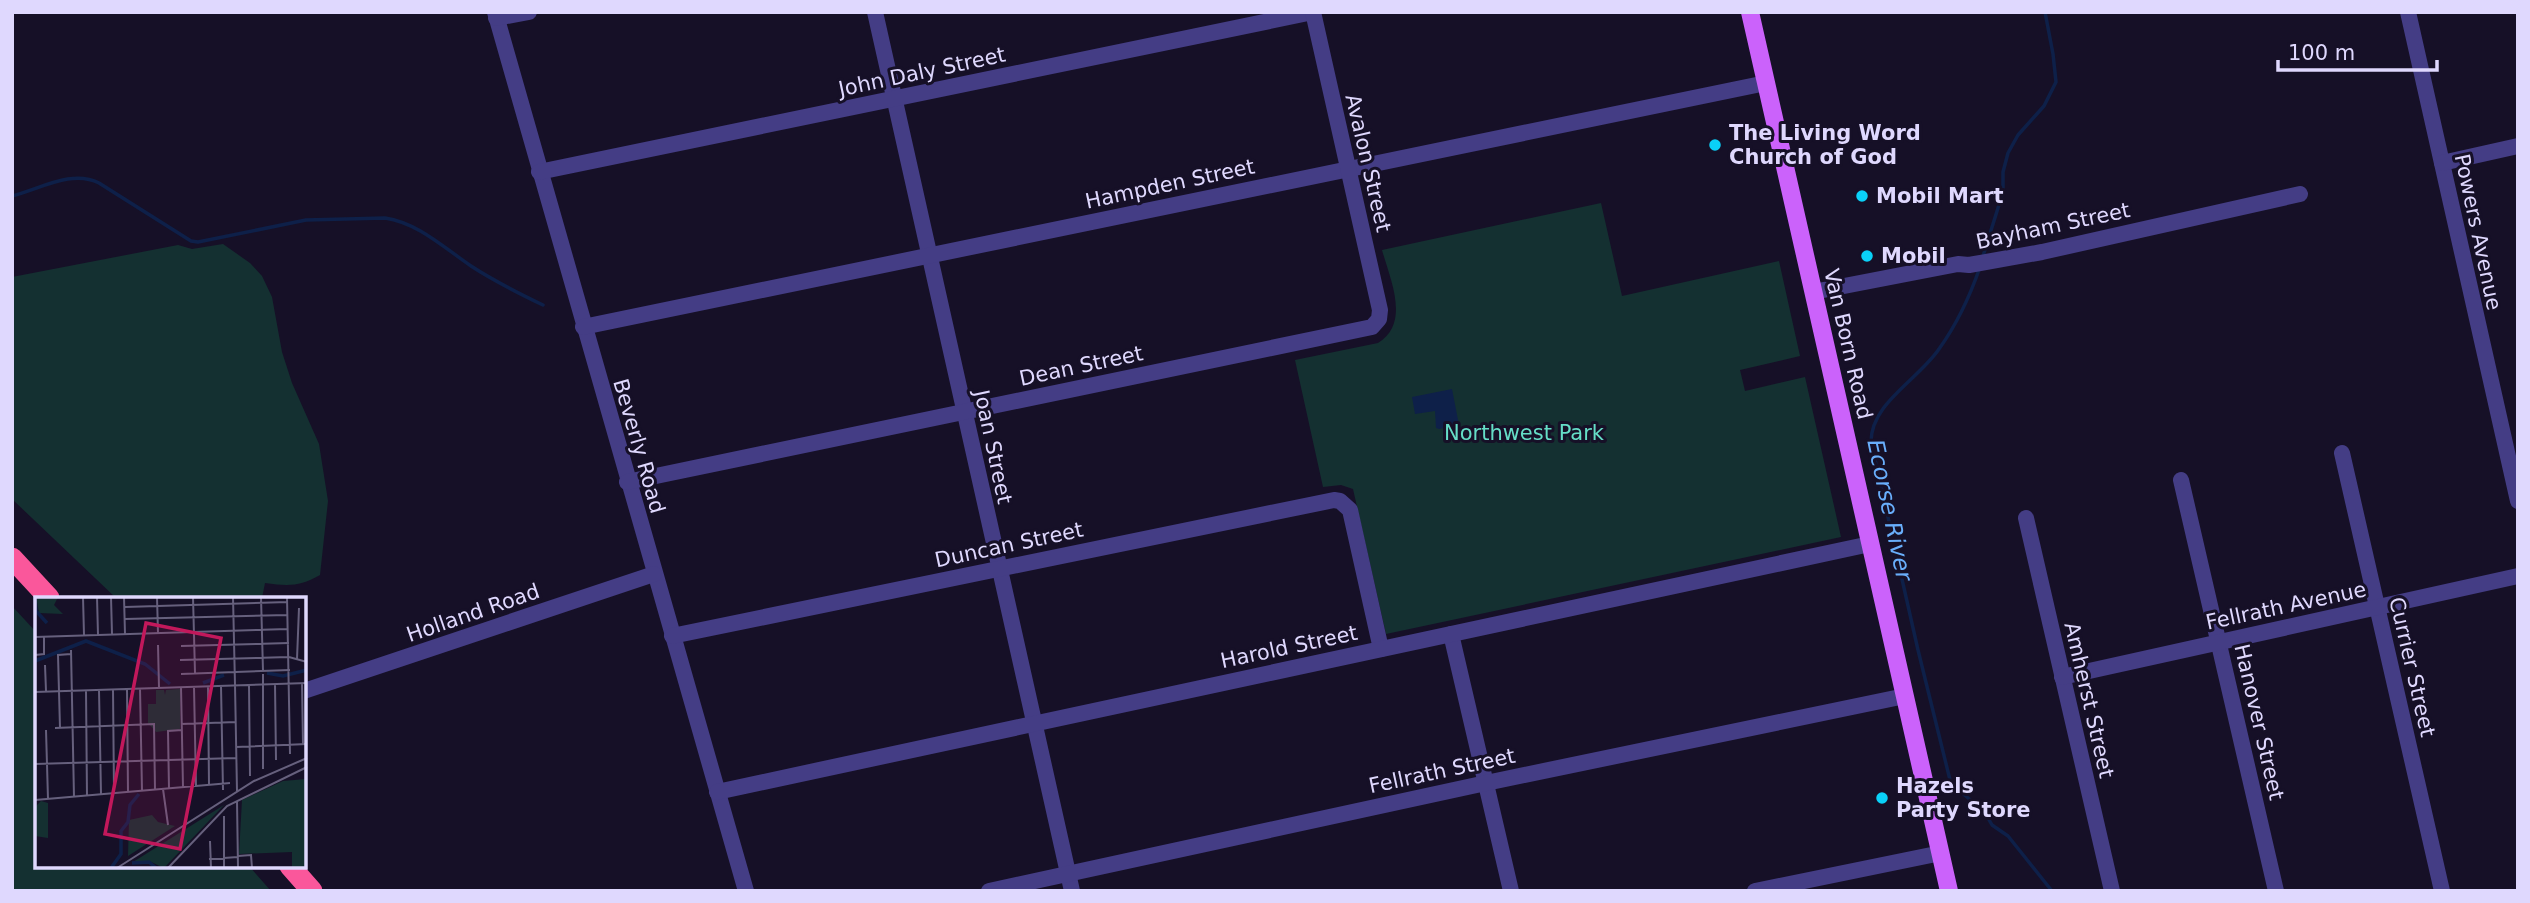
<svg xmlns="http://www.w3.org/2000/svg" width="2530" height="903" font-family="'DejaVu Sans',sans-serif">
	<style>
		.green { fill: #143031 }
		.water { fill: #0e2049 }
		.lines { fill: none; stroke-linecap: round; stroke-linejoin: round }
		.stream { stroke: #0e2049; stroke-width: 3.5 }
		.minor { stroke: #443d85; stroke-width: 16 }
		.major { stroke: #cb62fb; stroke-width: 18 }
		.highway { stroke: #fa579b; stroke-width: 21 }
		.poi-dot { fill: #0ad1f8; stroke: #161027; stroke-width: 2.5 }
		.labels { text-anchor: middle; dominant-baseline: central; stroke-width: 6; stroke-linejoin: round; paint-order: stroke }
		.street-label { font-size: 21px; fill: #dfd8fe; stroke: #161027 }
		.poi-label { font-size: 21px; font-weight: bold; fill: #dfd8fe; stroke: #161027; text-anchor: start }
		.park-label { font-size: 21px; fill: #65ddc7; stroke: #161027 }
		.water-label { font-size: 23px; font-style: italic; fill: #69aefb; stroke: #161027 }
		.inset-river { fill: none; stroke: #0e2049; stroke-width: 3.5 }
		.inset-road { fill: none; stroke: #66607d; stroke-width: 2 }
		.view { fill: #c2185b; fill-opacity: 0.15; stroke: #c2185b; stroke-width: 3.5 }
		.inset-edge { fill: none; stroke: #dfd8fe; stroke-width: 3.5 }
	</style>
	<rect width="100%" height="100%" fill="#161027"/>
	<g class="green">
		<path d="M1601,203L1622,296L1779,261L1800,356L1740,370L1745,391L1805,377L1841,537L1386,634L1353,489L1341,485L1323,487L1295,360L1378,343C1411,323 1390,279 1382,250Z"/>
		<path d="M223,244L250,263L262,276L272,297L282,352L292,383L319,444L328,501L320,575C299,587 288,586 265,583L262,598H116L12,499V277L178,245L192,249Z"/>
		<path d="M12,606L37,633V866H249L271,891H12Z"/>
	</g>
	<path class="water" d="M1452,389L1459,425L1439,429L1436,428L1435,411L1415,414L1412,397Z"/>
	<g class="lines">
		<g class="stream">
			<path d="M12,196C40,189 72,169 99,183L191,241L198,242L306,220L385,218C418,223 443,247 471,266C494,281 518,293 543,305"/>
			<path d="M1983,256L2003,192V172L2008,153L2018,135L2044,106L2056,82L2053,54L2045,12"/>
			<path d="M1980,267C1970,296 1957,324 1939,349C1918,380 1871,403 1871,442L1918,650L1951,784L1984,811L1992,825L2008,836L2052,891"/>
		</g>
		<g class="minor">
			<path d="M495,12L746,891"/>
			<path d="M875,12L1072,891"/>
			<path d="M2408,12L2518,501"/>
			<path d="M496,18L529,12"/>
			<path d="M2442,163L2518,146"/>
			<path d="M539,172L1313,12"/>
			<path d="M1813,292L1958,264L1969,265L2042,252L2300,194"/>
			<path d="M583,327L1766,83"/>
			<path d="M2342,453L2442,891"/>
			<path d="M2181,480L2276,891"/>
			<path d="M627,482L1372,327L1379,319L1380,310L1313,12"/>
			<path d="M2026,518L2112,891"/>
			<path d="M1451,634L1511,891"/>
			<path d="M672,636L1334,500L1340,501L1350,510L1381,649"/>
			<path d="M2062,677L2518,576"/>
			<path d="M304,691L654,574"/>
			<path d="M717,792L1870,544"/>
			<path d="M989,891L1486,783L1905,696"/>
			<path d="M1755,891L1941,853"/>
		</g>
		<path class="major" d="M1750,12L1949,891"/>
		<g class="highway">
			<path d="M12,558L49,598"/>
			<path d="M290,866L312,891"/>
		</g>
	</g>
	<g class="poi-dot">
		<circle cx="1715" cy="145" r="7"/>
		<circle cx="1862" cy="196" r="7"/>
		<circle cx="1867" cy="256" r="7"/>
		<circle cx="1882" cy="798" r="7"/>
	</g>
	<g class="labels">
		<g class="street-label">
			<text transform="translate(922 72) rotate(-12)">John Daly Street</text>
			<text transform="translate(1368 163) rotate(77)">Avalon Street</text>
			<text transform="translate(1170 184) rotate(-12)">Hampden Street</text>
			<text transform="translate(2053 226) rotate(-12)">Bayham Street</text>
			<text transform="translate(2478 232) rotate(78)">Powers Avenue</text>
			<text transform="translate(1848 344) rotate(77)">Van Born Road</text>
			<text transform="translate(1081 366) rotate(-12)">Dean Street</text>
			<text transform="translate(639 446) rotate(74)">Beverly Road</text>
			<text transform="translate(993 447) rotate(78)">Joan Street</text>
			<text transform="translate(1009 545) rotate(-12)">Duncan Street</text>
			<text transform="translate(2286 606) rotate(-12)">Fellrath Avenue</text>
			<text transform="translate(473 613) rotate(-19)">Holland Road</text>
			<text transform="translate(1289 647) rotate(-12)">Harold Street</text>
			<text transform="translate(2412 667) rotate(77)">Currier Street</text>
			<text transform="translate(2089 700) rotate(77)">Amherst Street</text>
			<text transform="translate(2259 722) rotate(77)">Hanover Street</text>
			<text transform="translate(1442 771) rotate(-12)">Fellrath Street</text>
		</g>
		<g class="poi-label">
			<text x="1729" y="133">The Living Word<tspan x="1729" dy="24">Church of God</tspan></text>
			<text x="1876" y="196">Mobil Mart</text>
			<text x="1881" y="256">Mobil</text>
			<text x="1896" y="786">Hazels<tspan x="1896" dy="24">Party Store</tspan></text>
		</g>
		<g class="park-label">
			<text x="1524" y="433">Northwest Park</text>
		</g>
		<g class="water-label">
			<text transform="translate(1890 510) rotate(78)">Ecorse River</text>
		</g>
	</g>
	<g transform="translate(35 597)">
		<rect width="271" height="271" fill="#161027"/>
		<path d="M1,0H23L19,8L28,17L4,16ZM145,92V132L121,135L113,126V107H121V93H129L130,98L131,93ZM271,182V271H257V255L204,257L207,203L248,184ZM6,204L13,206V241L0,239V210ZM189,208L129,271L114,264L98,265ZM117,218L123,225L140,229L93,259L94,223Z" fill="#143031"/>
		<path class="inset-river" d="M0,0L1,14L12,26M0,64L51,44L110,67L135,87M232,76L248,79L272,73M168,86L189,78M97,266L114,265L121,271M76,271L86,257V234L93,225L95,208L104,197"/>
		<path class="inset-road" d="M48,0L49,38M62,0L63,38M76,0L77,37M89,0L90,37M122,0L123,36M158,0L160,76M198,0L200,88M226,0L228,74M252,0L255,157M90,10L253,5M90,22L253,18M0,40L253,32M123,48L124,91M146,49L254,46M36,53L39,200M0,58L9,57V39M262,62L264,11M145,63L254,60L272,65M10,68L11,94M146,77L255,73M228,77V172M267,86L268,148M240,87L241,163M200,88L202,194M214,88L215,179M173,89L174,188M186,89L188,193M146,90L148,190M159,90L161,189M105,91L107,194M78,92L79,196M92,92L93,195M51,93L52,199M64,93L66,197M0,95L272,86M146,127L201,125M20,131L119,127L120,193M25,131L23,58L36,57M11,133L13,202M201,150L272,147M0,167L201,161M128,192L133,228M134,192L133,134L147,133M0,203L195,186M202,204L203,271M189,219V271M175,244L176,271M203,259L216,258L217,271M174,262L203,260M82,271L219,184L272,161M133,271L192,209L272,170"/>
		<path class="view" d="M111,26L186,41L145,252L70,237Z"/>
		<rect width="271" height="271" class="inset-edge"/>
	</g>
	<rect width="2530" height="903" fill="none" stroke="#dfd8fe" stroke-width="28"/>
	<path d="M2278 60v10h159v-10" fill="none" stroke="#dfd8fe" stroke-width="3.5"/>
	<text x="2288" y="60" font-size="21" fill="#dfd8fe" stroke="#161027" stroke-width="5" paint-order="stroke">100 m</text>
</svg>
